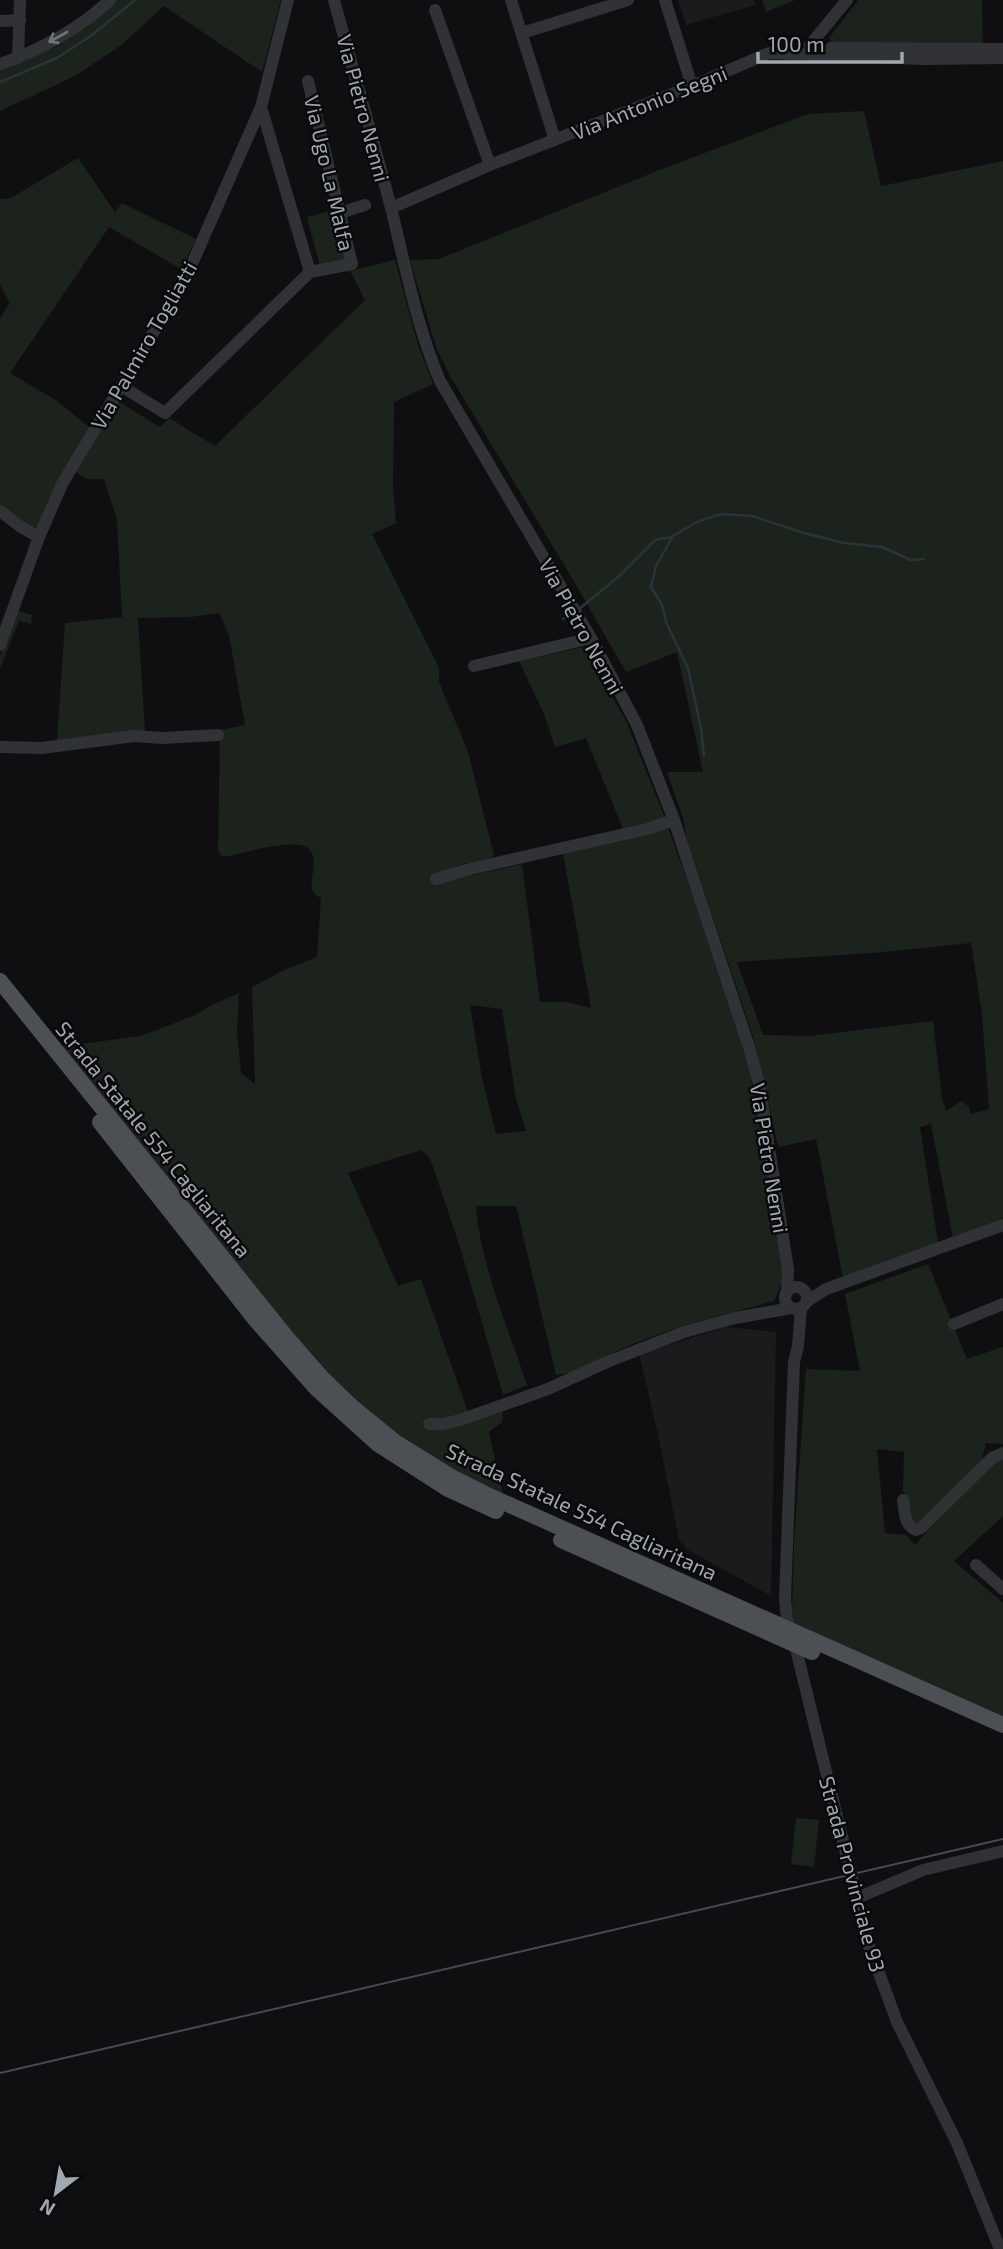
<svg xmlns="http://www.w3.org/2000/svg" width="1003" height="2249" font-family="'Exo 2',sans-serif">
	<style>
		.built { fill: #1b1b1d }
		.green { fill: #1c231c; fill-rule: evenodd }
		.lines { fill: none; stroke-linecap: round; stroke-linejoin: round }
		.stream { stroke: #293339; stroke-width: 2.5 }
		.minor { stroke: #303235; stroke-width: 12 }
		.major { stroke: #4c4f54; stroke-width: 16 }
		.tram { stroke: #474a4e; stroke-width: 2 }
		.oneway { stroke: #6e7279 }
		.labels { text-anchor: middle; dominant-baseline: central; stroke-width: 5; stroke-linejoin: round; paint-order: stroke }
		.street-label { font-size: 21px; fill: #a0a7b1; stroke: #0a0a0b }
	</style>
	<rect width="100%" height="100%" fill="#0f0f11"/>
	<g class="built">
		<path d="M678,0H754L755,5L686,25Z"/>
		<path d="M727,1327L776,1332L771,1596L688,1550L679,1540L658,1434L639,1354Z"/>
	</g>
	<g class="green">
		<path d="M114,0H281L262,72L164,6L120,46L75,76L0,111V67L56,47L82,30Z"/>
		<path d="M762,0H795L766,12Z"/>
		<path d="M858,0H982L983,44L832,43L829,38Z"/>
		<path d="M864,111L881,186L1003,161V1218L953,1238L931,1124L920,1127L938,1243L843,1278L816,1139L778,1147L753,1036L687,840L684,821L667,772H703L677,652L626,672L572,578L450,376L436,347L410,260L439,259L657,171L808,114ZM971,943L982,1014L989,1109L971,1114L968,1106L961,1101L946,1111L942,1098L933,1021L809,1036L763,1035L737,962L873,953Z"/>
		<path d="M78,158L115,212L122,203L196,239L181,269L109,227L10,373L57,401L89,427L90,433L37,531L0,507V318L10,303L0,284V199L11,198Z"/>
		<path d="M335,210L347,260L320,266L307,217Z"/>
		<path d="M395,260L418,345L433,384L394,402L393,488L396,523L372,534L439,668V682L468,752L494,855L488,860L473,865L466,863L436,876L445,881L522,864L540,1002H567L591,1008L563,853L668,827L727,991L750,1072L783,1269V1280L774,1301L685,1325L630,1345L570,1373L556,1375L516,1206H476C481,1266 508,1328 527,1385L503,1395L460,1247L430,1158L421,1150L348,1173L398,1286L421,1279L468,1412L450,1418L428,1420L423,1426L436,1429L503,1410L502,1422L489,1432L503,1495L455,1474L376,1421L323,1371L63,1050V1044L74,1045L139,1036L152,1032L195,1015L210,1006L239,993L237,1032L241,1073L255,1084L252,987L284,970L317,957L321,898C300,889 323,863 309,849C296,837 246,853 229,856H222L218,851L220,730L245,725L229,635L219,613L191,617L138,618L145,732L57,741L65,623L122,617L117,520L104,479H87L74,471L118,401L160,427L169,418L215,446L365,300L350,271ZM470,1005L502,1009L516,1099L526,1131L496,1134L482,1078Z"/>
		<path d="M18,611L32,615L31,624L19,621L0,669V656Z"/>
		<path d="M584,647L627,723L665,818L623,829L586,738L555,747L544,714L519,661Z"/>
		<path d="M928,1264L967,1359L1003,1347V1444L986,1443L981,1464L920,1522L914,1523C906,1514 911,1501 903,1491L904,1452L877,1449L885,1533L906,1535L915,1545L985,1468L1003,1459V1516L954,1561L1003,1603V1720L795,1624L792,1612L794,1544L806,1369L860,1371L845,1294Z"/>
		<path d="M796,1818L819,1820L814,1867L791,1864Z"/>
	</g>
	<g class="lines">
		<g class="stream">
			<path d="M0,82L57,58L92,35L135,0"/>
			<path d="M673,536L656,566L651,587L662,605L666,622L688,668L701,728L704,756"/>
			<path d="M578,610L618,577L655,540L671,537L697,522L721,514L752,516L804,533L844,543L882,547L911,560L924,559"/>
			<path d="M563,619L572,613"/>
		</g>
		<g class="minor">
			<path d="M334,0C353,70 374,141 392,212C406,269 417,327 440,381L591,638L637,725L674,820L749,1047L759,1084L788,1269L787,1293"/>
			<path d="M511,0L555,140"/>
			<path d="M665,0L692,86"/>
			<path d="M435,10L490,165"/>
			<path d="M0,21L20,20"/>
			<path d="M522,33L628,0"/>
			<path d="M831,48L1003,49"/>
			<path d="M810,54V45L847,0"/>
			<path d="M18,58L20,0"/>
			<path d="M0,64C40,50 79,29 110,0"/>
			<path d="M308,81L352,264L310,272"/>
			<path d="M391,208L490,165L692,86L769,53L923,59L1003,58"/>
			<path d="M340,213L365,205"/>
			<path d="M129,391L165,413L310,272L261,107"/>
			<path d="M0,511L21,527L39,537"/>
			<path d="M0,645L39,537L63,482L184,282L261,107L288,0"/>
			<path d="M474,666L591,638"/>
			<path d="M0,747L42,748L134,736L163,738L218,735"/>
			<path d="M436,879L470,869L647,829L674,820"/>
			<circle cx="796" cy="1298" r="11"/>
			<path d="M806,1302L826,1289L1003,1225"/>
			<path d="M801,1308L798,1346L794,1362L785,1598L787,1619L795,1645L868,1943L897,2022L957,2143L1000,2249"/>
			<path d="M954,1324L1003,1304"/>
			<path d="M429,1424H443L460,1420L548,1389L607,1362L684,1332L735,1318L786,1309L790,1307"/>
			<path d="M903,1500C905,1512 904,1525 916,1530L921,1528L992,1458L1003,1453"/>
			<path d="M976,1565L1003,1589"/>
			<path d="M857,1898L923,1870L1003,1851"/>
		</g>
		<g class="major">
			<path d="M0,981L287,1338L321,1377L352,1407L395,1442L455,1479L485,1494L1003,1725"/>
			<path d="M100,1122L255,1319L316,1388L378,1444L448,1489L496,1511"/>
			<path d="M561,1540L812,1652"/>
		</g>
		<path class="tram" d="M0,2073L1003,1839"/>
	</g>
	<defs><path id="oneway-shaft" d="M-6 0H5M1.5-3L5.5 0L1.5 3" fill="none" stroke-width="1.6" stroke-linecap="round" stroke-linejoin="round" transform="scale(1.75)"/></defs>
	<use class="oneway" href="#oneway-shaft" transform="translate(58 37) rotate(151)"/>
	<g class="labels">
		<g class="street-label">
			<text transform="translate(649 102) rotate(-22)">Via Antonio Segni</text>
			<text transform="translate(364 108) rotate(75)">Via Pietro Nenni</text>
			<text transform="translate(330 173) rotate(77)">Via Ugo La Malfa</text>
			<text transform="translate(143 345) rotate(-60)">Via Palmiro Togliatti</text>
			<text transform="translate(582 626) rotate(61)">Via Pietro Nenni</text>
			<text transform="translate(154 1139) rotate(51)">Strada Statale 554 Cagliaritana</text>
			<text transform="translate(770 1158) rotate(81)">Via Pietro Nenni</text>
			<text transform="translate(582 1511) rotate(25)">Strada Statale 554 Cagliaritana</text>
			<text transform="translate(853 1874) rotate(75)">Strada Provinciale 93</text>
		</g>
	</g>
	<g transform="translate(56 2193) rotate(211)" stroke="#0a0a0b" stroke-width="5" paint-order="stroke">
	<path d="M0-5L12 26L0 18L-12 26Z" fill="#a0a7b1"/>
	<text y="-10" font-size="19" font-weight="bold" text-anchor="middle" fill="#a0a7b1">N</text>
	</g>
	<path d="M758 52v10h144v-10" fill="none" stroke="#a0a7b1" stroke-width="3.5"/>
	<text x="768" y="52" font-size="21" fill="#a0a7b1" stroke="#0a0a0b" stroke-width="5" paint-order="stroke">100 m</text>
</svg>
